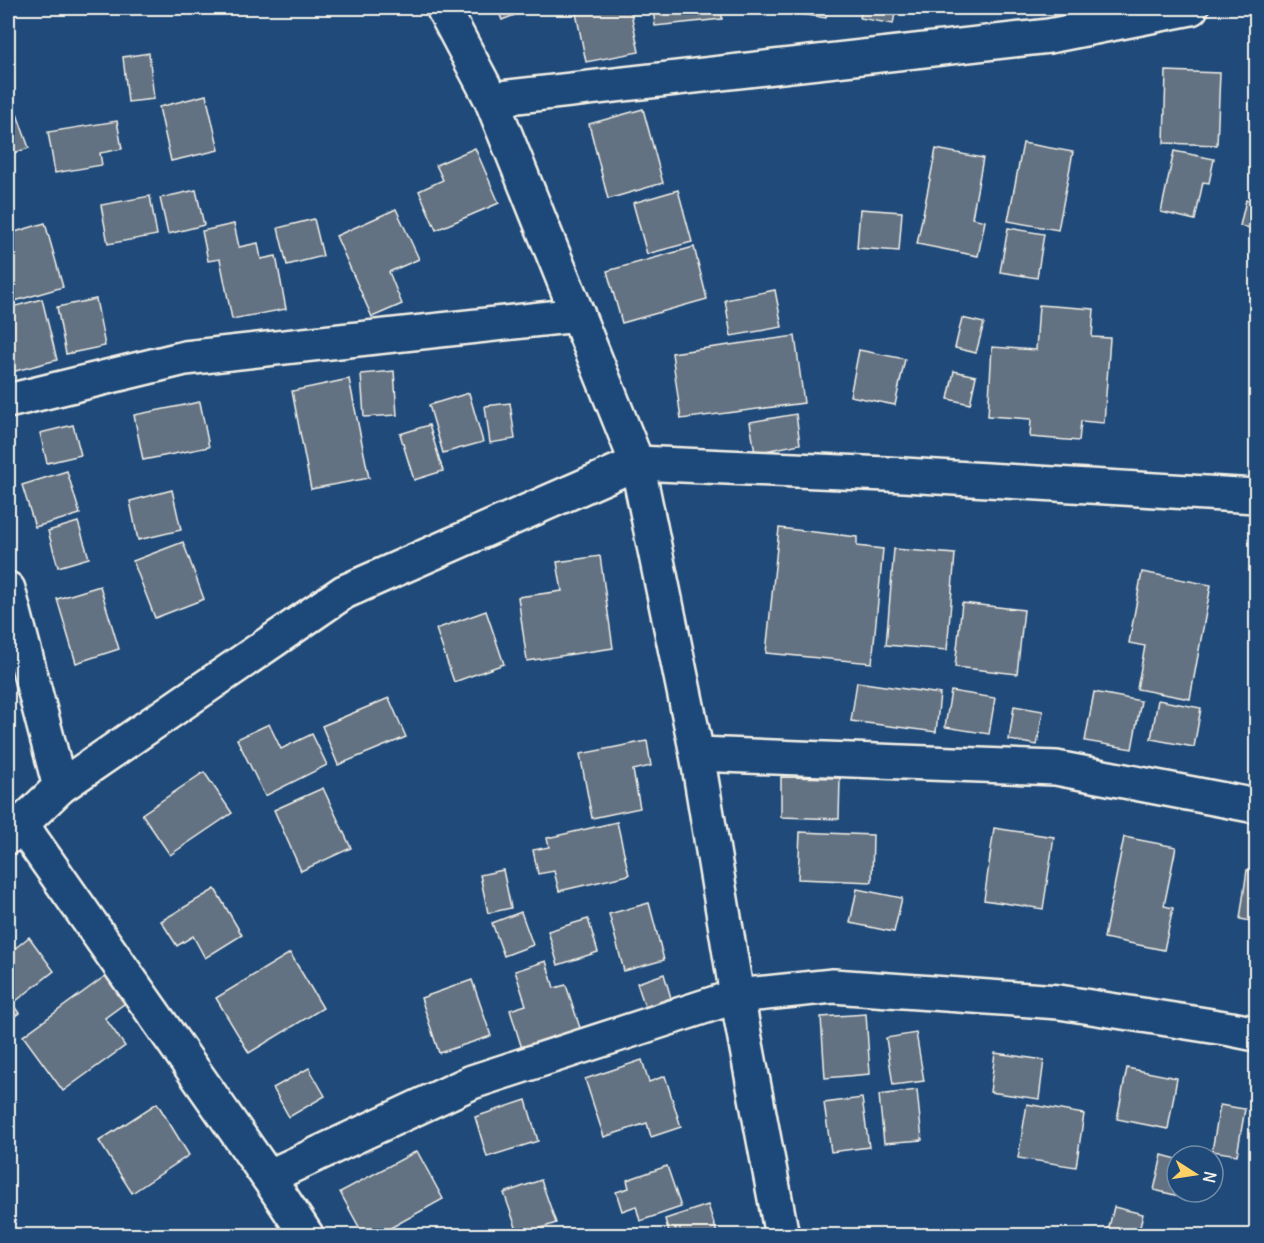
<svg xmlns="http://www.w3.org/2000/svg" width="1264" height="1243" font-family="Delius,sans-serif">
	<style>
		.building { fill: #647283; stroke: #f4f1e8; stroke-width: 1.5 }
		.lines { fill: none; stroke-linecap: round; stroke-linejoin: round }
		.street-casing { stroke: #f4f1e8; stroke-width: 38 }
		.street { stroke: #1f4a7a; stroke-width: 33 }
	</style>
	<rect width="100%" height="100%" fill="#1f4a7a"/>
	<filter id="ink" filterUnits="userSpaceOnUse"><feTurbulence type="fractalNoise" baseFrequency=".0167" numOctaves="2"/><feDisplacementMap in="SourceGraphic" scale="12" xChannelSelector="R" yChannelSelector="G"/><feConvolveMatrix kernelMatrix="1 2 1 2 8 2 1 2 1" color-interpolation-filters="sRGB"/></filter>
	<g filter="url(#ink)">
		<g class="building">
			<path d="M497,8H532L502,20Z"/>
			<path d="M575,8H630L639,52L586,62Z"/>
			<path d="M653,8H721L722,19L655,26Z"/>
			<path d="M760,8H827L826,18Z"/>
			<path d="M862,8H896L893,24L860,18Z"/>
			<path d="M149,53L154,99L128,102L123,57Z"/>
			<path d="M1166,71L1220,73L1217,145L1164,143Z"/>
			<path d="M206,95L219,150L171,161L159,107Z"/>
			<path d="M643,109L663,183L608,199L589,124Z"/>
			<path d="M17,114L29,148L8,155V117Z"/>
			<path d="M117,121L122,149L100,153L102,165L55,173L48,132Z"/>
			<path d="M1023,143L1073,152L1058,230L1008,221Z"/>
			<path d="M475,148L499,203L436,230L419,191L443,180L436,165Z"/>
			<path d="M936,149L983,158L972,218L985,221L978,256L917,244Z"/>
			<path d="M1174,151L1214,159L1209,183L1203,182L1195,220L1161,212Z"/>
			<path d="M196,190L204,225L168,234L160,198Z"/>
			<path d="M678,190L692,242L647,254L633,203Z"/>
			<path d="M150,196L157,235L108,244L101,205Z"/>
			<path d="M1246,200L1256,202V229L1240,226Z"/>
			<path d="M396,209L419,259L389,272L402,304L372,317L336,236Z"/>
			<path d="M860,209L902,212L899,251L857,248Z"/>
			<path d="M314,219L323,256L287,265L278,228Z"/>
			<path d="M45,223L63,287L8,303V234Z"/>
			<path d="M234,224L239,247L258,243L261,259L276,256L286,309L232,319L220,259L208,261L202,231Z"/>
			<path d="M1008,228L1044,234L1037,278L1000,272Z"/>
			<path d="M694,247L707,299L622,323L607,271Z"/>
			<path d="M775,290L782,327L731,336L725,300Z"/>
			<path d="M42,299L57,360L8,373V308Z"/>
			<path d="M96,299L105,346L66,354L57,307Z"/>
			<path d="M1039,305L1094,309L1092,337L1110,338L1104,423L1081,421L1079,441L1030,437L1031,419L988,416L992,347L1036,350Z"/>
			<path d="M962,318L984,323L976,353L955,348Z"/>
			<path d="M795,336L804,403L681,419L672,353Z"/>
			<path d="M859,350L905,359L895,405L850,396Z"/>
			<path d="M394,371L397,415L364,417L361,374Z"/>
			<path d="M954,371L976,376L970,404L948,399Z"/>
			<path d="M349,379L369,478L311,489L292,391Z"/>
			<path d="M469,393L483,442L443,453L429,405Z"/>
			<path d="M200,402L209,447L143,460L134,415Z"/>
			<path d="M510,403L515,439L490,443L485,406Z"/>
			<path d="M796,414L800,444L755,453L750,422Z"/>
			<path d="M73,425L81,455L47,463L40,433Z"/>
			<path d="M429,425L443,471L414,480L400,434Z"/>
			<path d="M67,471L80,514L35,527L22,485Z"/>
			<path d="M172,490L181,530L138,540L130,501Z"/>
			<path d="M78,522L89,558L58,567L48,531Z"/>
			<path d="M779,528L857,537V546L883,549L872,663L766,653Z"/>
			<path d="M183,542L204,599L155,618L133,561Z"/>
			<path d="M894,549L955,554L947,650L886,645Z"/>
			<path d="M600,556L613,648L527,661L518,597L562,591L557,562Z"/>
			<path d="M1142,572L1211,585L1190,699L1137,689L1145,646L1129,643Z"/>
			<path d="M100,586L119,649L76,663L57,599Z"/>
			<path d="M962,603L1024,610L1017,674L955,667Z"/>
			<path d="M486,611L504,664L454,682L436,629Z"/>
			<path d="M857,682L940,694L936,732L851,721Z"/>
			<path d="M951,691L995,698L989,734L945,727Z"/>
			<path d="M1094,692L1141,701L1132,749L1085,741Z"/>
			<path d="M389,698L406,737L338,765L322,726Z"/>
			<path d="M1158,700L1201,708L1194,747L1151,739Z"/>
			<path d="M1014,706L1043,711L1037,745L1009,740Z"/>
			<path d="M269,724L281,749L312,734L327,765L265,796L237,739Z"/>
			<path d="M647,741L651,766L633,770L640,808L592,818L580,754Z"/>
			<path d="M204,772L232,813L170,855L142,814Z"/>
			<path d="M781,777L840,778L839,819L781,817Z"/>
			<path d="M323,788L351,848L301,871L274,810Z"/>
			<path d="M617,822L629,875L559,891L554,871L538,874L533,850L549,847L547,838Z"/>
			<path d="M994,828L1054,837L1043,909L984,900Z"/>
			<path d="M800,832L873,835L872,882L798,879Z"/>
			<path d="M1124,837L1176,847L1164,906L1173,908L1164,950L1104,938Z"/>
			<path d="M503,870L511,908L488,913L480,875Z"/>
			<path d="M1247,870L1256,872V922L1240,919Z"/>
			<path d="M215,889L242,935L205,958L193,936L177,946L161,921Z"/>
			<path d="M857,889L902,898L894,932L850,923Z"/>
			<path d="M649,903L664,960L624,971L609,914Z"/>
			<path d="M521,912L533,945L504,956L492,923Z"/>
			<path d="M588,919L598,952L558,965L548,931Z"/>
			<path d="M29,937L54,971L16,1001L8,990V954Z"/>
			<path d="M290,953L323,1008L249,1053L216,998Z"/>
			<path d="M546,961L554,988L566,985L582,1034L523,1052L510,1010L526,1005L515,971Z"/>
			<path d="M108,974L128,1001L105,1018L125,1046L63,1091L23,1036Z"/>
			<path d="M664,974L671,998L645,1007L637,983Z"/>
			<path d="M472,980L491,1036L439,1053L421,998Z"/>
			<path d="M8,998L19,1013L8,1021Z"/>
			<path d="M866,1014L870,1074L825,1078L821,1017Z"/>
			<path d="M916,1033L924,1081L893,1085L886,1038Z"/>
			<path d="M995,1053L1044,1060L1039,1099L990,1092Z"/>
			<path d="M642,1060L649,1082L665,1076L681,1127L651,1137L647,1123L604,1137L585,1079Z"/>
			<path d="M309,1068L325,1096L289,1117L273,1088Z"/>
			<path d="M1127,1068L1177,1078L1168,1129L1117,1119Z"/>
			<path d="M917,1090L922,1140L884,1143L879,1095Z"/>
			<path d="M862,1098L869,1147L831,1152L824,1103Z"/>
			<path d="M526,1100L538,1141L487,1157L475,1117Z"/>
			<path d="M157,1103L189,1155L132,1193L99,1141Z"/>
			<path d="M1027,1104L1084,1114L1076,1167L1018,1158Z"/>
			<path d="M1220,1105L1245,1109L1237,1155L1212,1151Z"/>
			<path d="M417,1151L443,1199L376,1236H364L340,1192Z"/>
			<path d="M1162,1155L1177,1159V1192H1184L1183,1197L1154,1190Z"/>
			<path d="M667,1166L681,1207L640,1221L636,1206L622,1211L616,1192L629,1188L627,1180Z"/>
			<path d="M541,1180L556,1223L519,1236L504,1193Z"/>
			<path d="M708,1205L718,1236H670L665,1219Z"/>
			<path d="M1114,1207L1143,1214L1138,1236L1107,1235Z"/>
			<path d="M8,1219L15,1233L9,1236H8Z"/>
		</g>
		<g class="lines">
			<defs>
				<g id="street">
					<path d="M443,8L491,99L637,463L697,754L737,996L782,1236"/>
					<path d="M491,99L1049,36L1191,8"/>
					<path d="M8,401L185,358L578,315"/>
					<path d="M8,589L60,787"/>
					<path d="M697,754L1056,768L1256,806"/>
					<path d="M21,824L268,1177L307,1236"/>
					<path d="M8,837L60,787L344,592L637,463L887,474L1256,496"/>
					<path d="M268,1177L472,1082L737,996L833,986L1059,1002L1231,1029L1256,1034"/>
				</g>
			</defs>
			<use href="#street" class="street-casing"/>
			<use href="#street" class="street"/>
		</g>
	</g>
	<rect width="1264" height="1243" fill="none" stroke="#1f4a7a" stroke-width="30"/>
	<rect x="15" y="15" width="1234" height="1213" fill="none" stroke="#f4f1e8" stroke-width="2" filter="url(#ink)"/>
	<g transform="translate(1195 1174) rotate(102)"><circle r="28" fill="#1f4a7a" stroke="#748da6" stroke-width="1.5"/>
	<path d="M0-4.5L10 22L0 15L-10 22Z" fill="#ffd166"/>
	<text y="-9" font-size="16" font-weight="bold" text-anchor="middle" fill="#f4f1e8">N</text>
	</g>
</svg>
